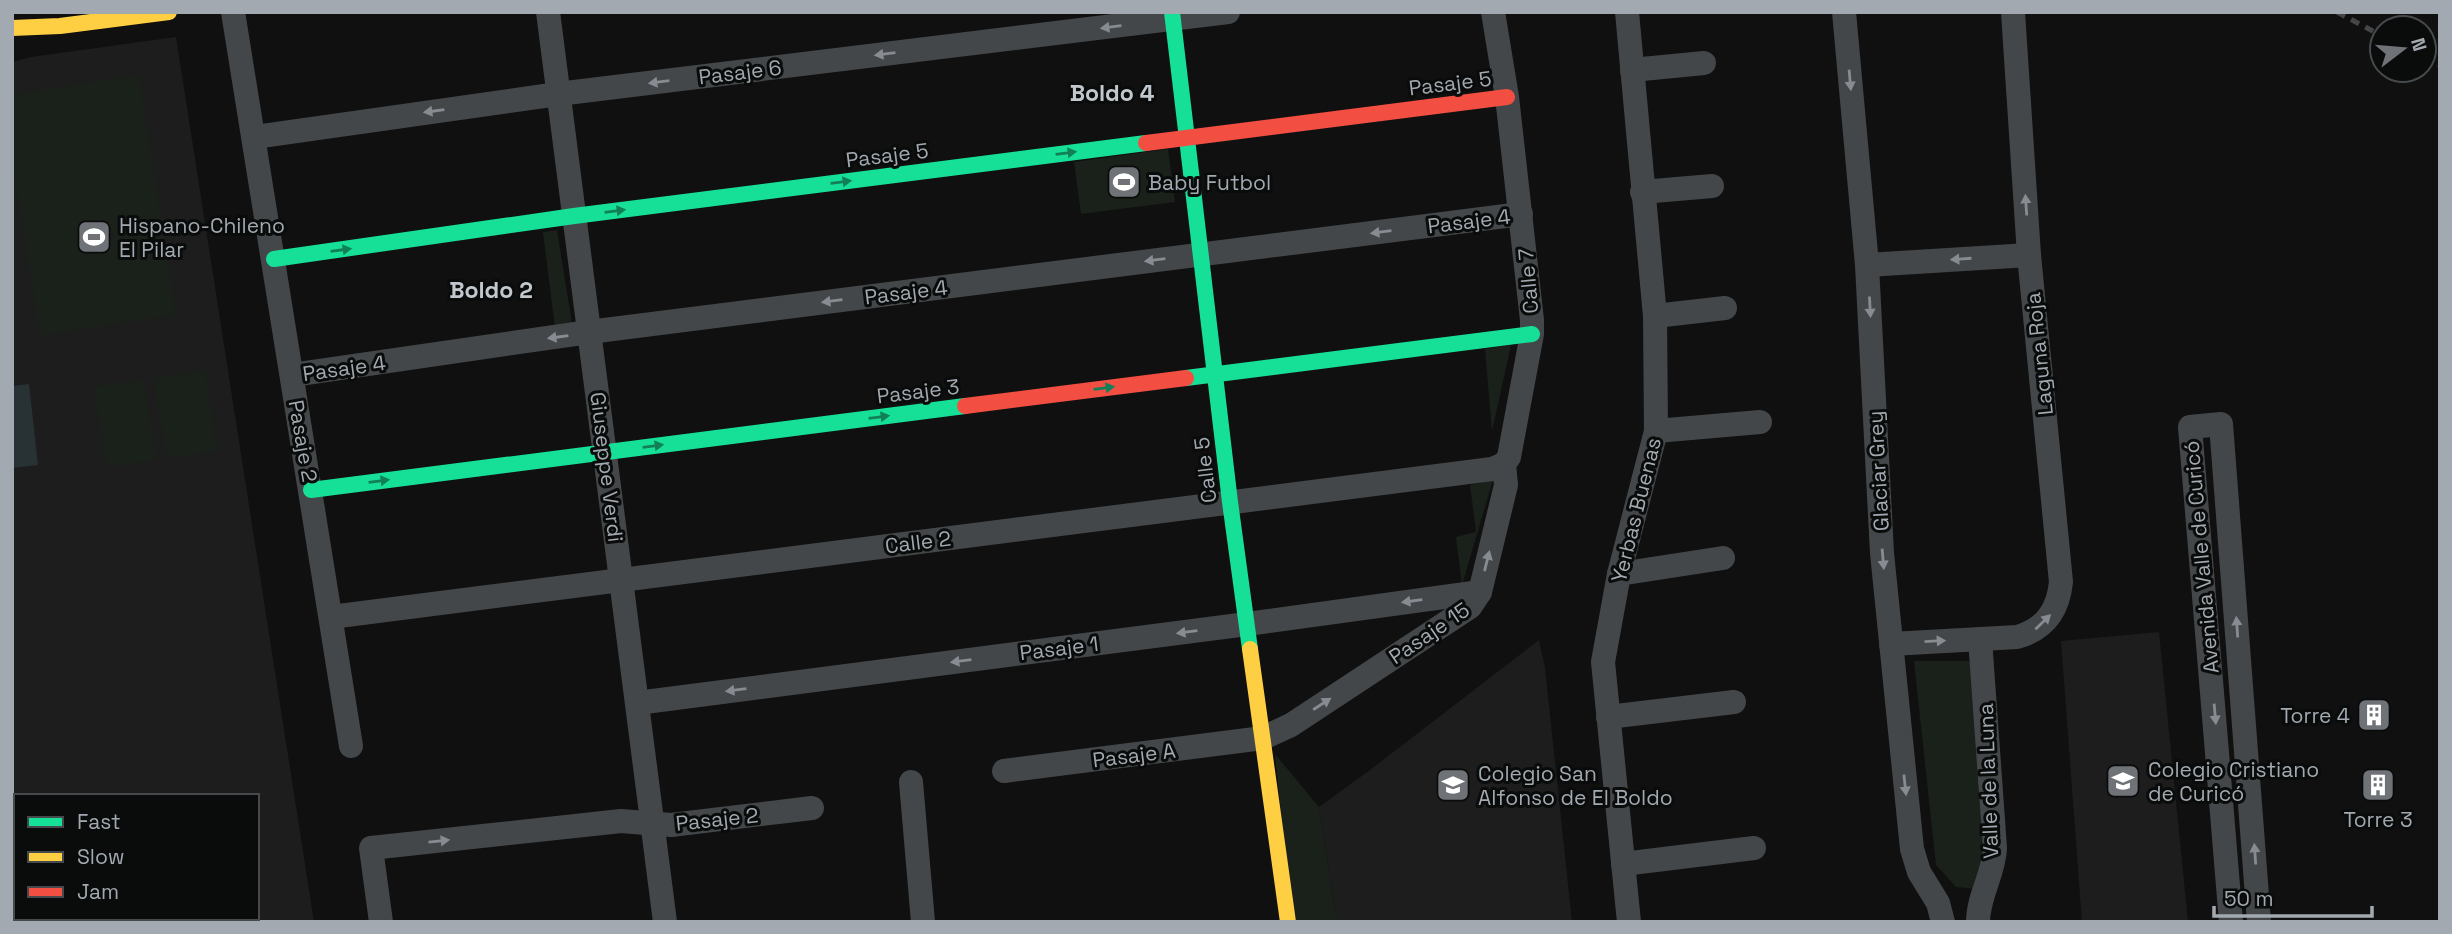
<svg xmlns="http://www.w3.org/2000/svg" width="2452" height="934" font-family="'Space Grotesk',sans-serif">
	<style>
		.built { fill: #1d1d1e }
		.green { fill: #1a201a }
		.water { fill: #283134 }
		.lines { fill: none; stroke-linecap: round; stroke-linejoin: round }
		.street { stroke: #444749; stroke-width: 24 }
		.fast { stroke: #16e098; stroke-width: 16 }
		.slow { stroke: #ffcf43; stroke-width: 16 }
		.jam { stroke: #f24e42; stroke-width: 16 }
		.rail { stroke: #454648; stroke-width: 5; stroke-dasharray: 9 7; stroke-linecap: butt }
		.oneway { fill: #868c91 }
		.oneway2 { fill: #118059 }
		.labels { text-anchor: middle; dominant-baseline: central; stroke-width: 6; stroke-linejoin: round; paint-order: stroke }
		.street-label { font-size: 21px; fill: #a2a9b0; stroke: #0a0b0b }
		.poi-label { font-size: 21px; fill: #a2a9b0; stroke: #0a0b0b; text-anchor: start }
		.neighbourhood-label { font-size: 23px; font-weight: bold; fill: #c2c7cd; stroke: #0a0b0b }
	</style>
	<rect width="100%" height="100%" fill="#101010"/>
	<g class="built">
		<path d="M176,37L314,922H33V918H257V796H16V814L12,793V62L31,57Z"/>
		<path d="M2159,632L2188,922H2082L2061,641Z"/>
		<path d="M1539,640L1545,668L1572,922H1337L1319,807L1370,770Z"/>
	</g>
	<g class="green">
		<path d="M139,75L176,315L40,336L12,159V94Z"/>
		<path d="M1168,149L1175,202L1081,214L1074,162Z"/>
		<path d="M557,230L572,324L555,327L543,232Z"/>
		<path d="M1511,345L1492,431L1485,349Z"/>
		<path d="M205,370L217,451L167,458L154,379Z"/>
		<path d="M143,379L157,460L106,467L94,387Z"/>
		<path d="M1493,480L1462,585L1456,537L1476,532L1470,485Z"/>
		<path d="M1914,661H1979L2001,869L1976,889L1956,887L1936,865Z"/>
		<path d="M1275,754L1319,807L1337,922H1292Z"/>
	</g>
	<path class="water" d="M29,384L38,465L12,468V386Z"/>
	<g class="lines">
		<g class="street">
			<path d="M233,12L351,746"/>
			<path d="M548,12L665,922"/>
			<path d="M1493,12L1507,97L1532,320V334L1509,457L1504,464"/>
			<path d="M1627,12L1655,316L1656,431L1619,574L1603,662L1629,922"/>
			<path d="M1844,12L1867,265L1882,553L1912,849L1919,872L1938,903L1943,922"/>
			<path d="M1632,70L1704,63"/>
			<path d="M254,137L558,94L1228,12"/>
			<path d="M1642,192L1712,186"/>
			<path d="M1867,265L2029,255"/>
			<path d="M1655,316L1725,308"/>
			<path d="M292,375L589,332L1521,214"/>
			<path d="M1656,431L1760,422"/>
			<path d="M1619,574L1723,558"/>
			<path d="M331,617L1492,469L1504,464"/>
			<path d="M1891,644L2017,637C2045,629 2058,611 2061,582L2029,255L2013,12"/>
			<path d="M637,703L1247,624L1480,592"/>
			<path d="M1608,717L1734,702"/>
			<path d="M1004,771L1263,738L1291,725L1470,607L1480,592L1506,485L1504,464"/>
			<path d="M911,782L923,922"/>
			<path d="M1623,864L1754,848"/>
			<path d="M381,922L371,848L621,821L671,825L812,808"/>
			<path d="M1978,922C1978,896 1994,874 1995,848L1980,639"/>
			<path d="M2231,922L2190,427L2221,424L2259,922"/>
		</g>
		<g class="fast">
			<path d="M1172,12L1230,502L1250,649"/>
			<path d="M274,259L574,216L1146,143"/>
			<path d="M1186,378L1532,334"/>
			<path d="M311,490L965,406"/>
		</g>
		<g class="slow">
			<path d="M12,28L60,26L169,12"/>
			<path d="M1250,649L1288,922"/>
		</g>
		<g class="jam">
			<path d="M1146,143L1507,97"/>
			<path d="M965,406L1186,378"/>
		</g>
		<g class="rail">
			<path d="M2337,12L2382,36"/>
			<path d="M2424,57L2440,65"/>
		</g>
	</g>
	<defs><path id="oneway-solid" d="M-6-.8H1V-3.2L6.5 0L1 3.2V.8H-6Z" transform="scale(1.75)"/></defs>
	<g class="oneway">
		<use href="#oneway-solid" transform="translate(1111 27) rotate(173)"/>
		<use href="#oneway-solid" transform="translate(885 54) rotate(173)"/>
		<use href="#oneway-solid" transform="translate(1850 80) rotate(85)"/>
		<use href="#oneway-solid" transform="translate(659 82) rotate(173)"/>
		<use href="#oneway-solid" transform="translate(434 111) rotate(172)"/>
		<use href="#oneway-solid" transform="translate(2026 205) rotate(-94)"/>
		<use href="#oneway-solid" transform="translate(1381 232) rotate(173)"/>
		<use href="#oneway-solid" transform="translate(1961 259) rotate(176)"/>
		<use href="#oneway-solid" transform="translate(1155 260) rotate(173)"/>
		<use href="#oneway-solid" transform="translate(832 301) rotate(173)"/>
		<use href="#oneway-solid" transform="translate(1870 307) rotate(87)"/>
		<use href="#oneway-solid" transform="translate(558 337) rotate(172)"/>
		<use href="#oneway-solid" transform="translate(1883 559) rotate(85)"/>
		<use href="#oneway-solid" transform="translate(1487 561) rotate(-76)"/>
		<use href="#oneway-solid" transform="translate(1412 601) rotate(172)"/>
		<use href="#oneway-solid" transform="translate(2043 622) rotate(-44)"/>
		<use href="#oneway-solid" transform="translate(2237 627) rotate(-94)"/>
		<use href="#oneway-solid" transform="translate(1187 632) rotate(173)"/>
		<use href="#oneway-solid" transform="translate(1935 641) rotate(-3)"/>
		<use href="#oneway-solid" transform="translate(961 661) rotate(173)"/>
		<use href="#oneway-solid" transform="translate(736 690) rotate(173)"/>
		<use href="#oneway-solid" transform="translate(1322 704) rotate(-33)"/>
		<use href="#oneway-solid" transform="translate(2215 714) rotate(85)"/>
		<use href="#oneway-solid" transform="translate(1905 785) rotate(84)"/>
		<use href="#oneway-solid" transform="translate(439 841) rotate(-6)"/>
		<use href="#oneway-solid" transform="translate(2255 854) rotate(-94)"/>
	</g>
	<g class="oneway2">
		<use href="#oneway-solid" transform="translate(1066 153) rotate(-7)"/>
		<use href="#oneway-solid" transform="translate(841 182) rotate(-7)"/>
		<use href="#oneway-solid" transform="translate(615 211) rotate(-7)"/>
		<use href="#oneway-solid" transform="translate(341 250) rotate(-8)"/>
		<use href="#oneway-solid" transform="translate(1104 388) rotate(-7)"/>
		<use href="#oneway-solid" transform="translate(879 417) rotate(-7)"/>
		<use href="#oneway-solid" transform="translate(653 446) rotate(-7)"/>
		<use href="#oneway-solid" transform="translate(379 481) rotate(-7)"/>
	</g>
	<defs>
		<symbol id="stadium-square" viewBox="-11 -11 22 22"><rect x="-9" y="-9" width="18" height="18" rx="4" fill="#6f7378" stroke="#0a0b0b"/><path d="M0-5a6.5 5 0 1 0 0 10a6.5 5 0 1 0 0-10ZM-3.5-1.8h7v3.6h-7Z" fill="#fff"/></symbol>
		<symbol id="building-square" viewBox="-11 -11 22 22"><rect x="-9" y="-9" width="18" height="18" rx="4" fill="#6f7378" stroke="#0a0b0b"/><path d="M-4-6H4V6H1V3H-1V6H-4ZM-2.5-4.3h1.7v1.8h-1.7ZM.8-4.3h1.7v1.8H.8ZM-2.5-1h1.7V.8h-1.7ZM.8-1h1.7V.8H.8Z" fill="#fff"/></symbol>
		<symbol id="school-square" viewBox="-11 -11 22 22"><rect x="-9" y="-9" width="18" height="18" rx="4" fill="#6f7378" stroke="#0a0b0b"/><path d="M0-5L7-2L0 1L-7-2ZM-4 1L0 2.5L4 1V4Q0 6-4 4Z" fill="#fff"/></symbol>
	</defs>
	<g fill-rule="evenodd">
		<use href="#stadium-square" x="1105" y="163" width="38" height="38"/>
		<use href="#stadium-square" x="75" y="218" width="38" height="38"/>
		<use href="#building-square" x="2355" y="696" width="38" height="38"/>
		<use href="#school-square" x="2104" y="762" width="38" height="38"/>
		<use href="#school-square" x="1434" y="766" width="38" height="38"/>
		<use href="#building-square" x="2359" y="766" width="38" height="38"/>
	</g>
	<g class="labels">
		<g class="street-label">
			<text transform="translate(740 72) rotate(-7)">Pasaje 6</text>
			<text transform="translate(1450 83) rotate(-7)">Pasaje 5</text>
			<text transform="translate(887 155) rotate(-7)">Pasaje 5</text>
			<text transform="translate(1469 221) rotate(-7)">Pasaje 4</text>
			<text transform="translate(1528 281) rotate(-95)">Calle 7</text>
			<text transform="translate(906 292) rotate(-7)">Pasaje 4</text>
			<text transform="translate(2039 354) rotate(-96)">Laguna Roja</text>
			<text transform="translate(344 368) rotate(-8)">Pasaje 4</text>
			<text transform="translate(918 391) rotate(-7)">Pasaje 3</text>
			<text transform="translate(303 441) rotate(80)">Pasaje 2</text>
			<text transform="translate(607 467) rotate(83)">Giuseppe Verdi</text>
			<text transform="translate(1205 470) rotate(-97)">Calle 5</text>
			<text transform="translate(1878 471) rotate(-93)">Glaciar Grey</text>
			<text transform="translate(1636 510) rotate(-76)">Yerbas Buenas</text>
			<text transform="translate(918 542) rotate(-7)">Calle 2</text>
			<text transform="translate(2201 557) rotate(-95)">Avenida Valle de Curicó</text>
			<text transform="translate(1429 633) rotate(-34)">Pasaje 15</text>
			<text transform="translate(1059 648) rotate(-7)">Pasaje 1</text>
			<text transform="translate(1134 755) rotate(-7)">Pasaje A</text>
			<text transform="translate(1988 781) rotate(-92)">Valle de la Luna</text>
			<text transform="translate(717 819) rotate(-6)">Pasaje 2</text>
		</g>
		<g class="poi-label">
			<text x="1148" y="182">Baby Futbol</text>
			<text x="119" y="225">Hispano-Chileno<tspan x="119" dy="24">El Pilar</tspan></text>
			<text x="2350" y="715" text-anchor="end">Torre 4</text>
			<text x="2148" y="769">Colegio Cristiano<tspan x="2148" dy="24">de Curicó</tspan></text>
			<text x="1478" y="773">Colegio San<tspan x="1478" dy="24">Alfonso de El Boldo</tspan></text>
			<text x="2378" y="819" text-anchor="middle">Torre 3</text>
		</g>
		<g class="neighbourhood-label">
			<text x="1112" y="93">Boldo 4</text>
			<text x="491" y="290">Boldo 2</text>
		</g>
	</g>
	<rect width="2452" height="934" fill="none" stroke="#a2a9b0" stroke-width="28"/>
	<rect x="14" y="794" width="245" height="126" fill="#0a0b0b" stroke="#474a4d" stroke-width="2"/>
	<rect x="28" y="817" width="35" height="10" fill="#16e098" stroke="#474a4d" stroke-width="2"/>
	<text x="77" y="829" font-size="21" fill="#a2a9b0">Fast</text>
	<rect x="28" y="852" width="35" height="10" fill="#ffcf43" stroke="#474a4d" stroke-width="2"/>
	<text x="77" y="864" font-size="21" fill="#a2a9b0">Slow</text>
	<rect x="28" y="887" width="35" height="10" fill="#f24e42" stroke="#474a4d" stroke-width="2"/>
	<text x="77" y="899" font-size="21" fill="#a2a9b0">Jam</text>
	<g transform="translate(2403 49) rotate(74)"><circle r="33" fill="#0a0b0b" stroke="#474a4d" stroke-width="2"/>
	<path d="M0-5L12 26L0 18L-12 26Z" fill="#6f7378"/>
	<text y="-10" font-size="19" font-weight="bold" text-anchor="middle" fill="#a2a9b0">N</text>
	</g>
	<path d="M2214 906v10h158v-10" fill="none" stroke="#a2a9b0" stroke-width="3.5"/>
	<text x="2224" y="906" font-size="21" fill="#a2a9b0" stroke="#0a0b0b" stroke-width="5" paint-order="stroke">50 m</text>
</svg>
